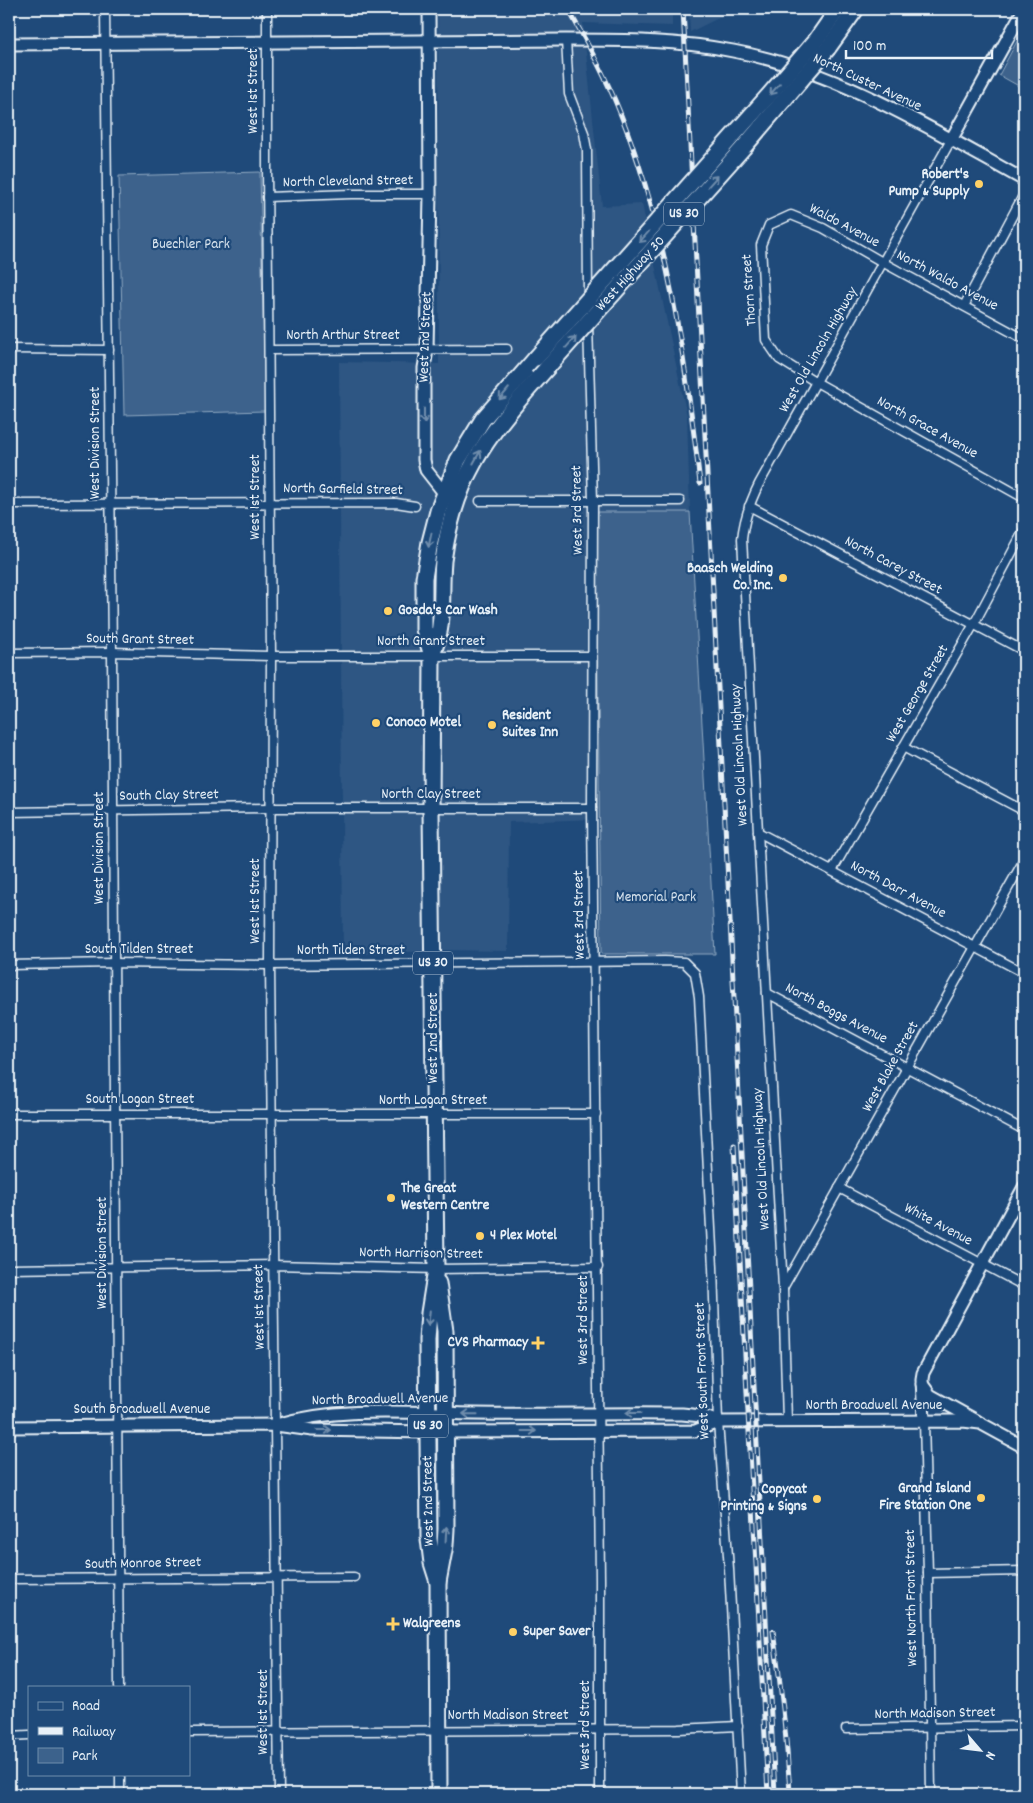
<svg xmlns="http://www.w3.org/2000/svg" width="1033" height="1803" font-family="Dekko,sans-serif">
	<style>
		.built { fill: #2e5683 }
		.green { fill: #3c628c; stroke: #92aac2 }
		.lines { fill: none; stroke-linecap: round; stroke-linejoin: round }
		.street-casing { stroke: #e8f1f8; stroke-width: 11 }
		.secondary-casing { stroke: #e8f1f8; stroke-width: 15 }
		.highway-casing { stroke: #e8f1f8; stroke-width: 19 }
		.street { stroke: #1f4a7a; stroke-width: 8 }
		.secondary { stroke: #1f4a7a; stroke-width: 11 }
		.highway { stroke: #1f4a7a; stroke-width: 15 }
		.rail-casing { stroke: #e8f1f8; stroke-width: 5 }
		.rail { stroke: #1f4a7a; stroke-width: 3; stroke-dasharray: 9; stroke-linecap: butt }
		.highway-bridge-casing { stroke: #e8f1f8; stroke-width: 19; stroke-linecap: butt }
		.highway-bridge { stroke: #1f4a7a; stroke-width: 15 }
		.oneway { stroke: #6f8dac }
		.poi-dot { fill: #ffd166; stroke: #1f4a7a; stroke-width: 2 }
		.labels { text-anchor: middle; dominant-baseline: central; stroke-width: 4.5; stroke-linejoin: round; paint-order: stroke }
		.shield { fill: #1f4a7a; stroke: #acbfd2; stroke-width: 1 }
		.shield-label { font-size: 14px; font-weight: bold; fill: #e8f1f8 }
		.street-label { font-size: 15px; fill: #e8f1f8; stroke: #1f4a7a }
		.poi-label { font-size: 15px; font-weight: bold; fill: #e8f1f8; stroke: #1f4a7a; text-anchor: start }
		.park-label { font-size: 15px; fill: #d7e3ed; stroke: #1f4a7a }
	</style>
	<rect width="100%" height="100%" fill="#1f4a7a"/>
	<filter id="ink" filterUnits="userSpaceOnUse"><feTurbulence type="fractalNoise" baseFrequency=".02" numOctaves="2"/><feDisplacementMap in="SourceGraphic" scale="10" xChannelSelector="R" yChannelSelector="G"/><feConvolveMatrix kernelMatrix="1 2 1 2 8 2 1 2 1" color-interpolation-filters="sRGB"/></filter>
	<g filter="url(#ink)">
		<g class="built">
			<path d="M438,9H672V26L583,23L602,206L642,204L687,416L690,512H596L600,819L509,822L508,951L447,950L343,955L339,362L439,364Z"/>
			<path d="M689,9H737L690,32Z"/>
		</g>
		<g class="green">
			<path d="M1024,28V89L999,75Z"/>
			<path d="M260,172L265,411L124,415L119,176Z"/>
			<path d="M596,512H690L715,954H601Z"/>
		</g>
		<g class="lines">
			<defs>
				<g id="street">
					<path d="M105,9L112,652L119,1687"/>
					<path d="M267,9V167L271,656L270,965L279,1794"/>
					<path d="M566,40L569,94L584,133L587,150L588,297"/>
					<path d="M267,197L351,194H430"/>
					<path d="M964,306L1024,194"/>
					<path d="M588,323L593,501L592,808L600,1579V1794"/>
					<path d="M1024,339L884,263L823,228L791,215L769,225L761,245L766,340L779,359L816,382L1024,498"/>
					<path d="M9,349L109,350"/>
					<path d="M269,350L507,349"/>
					<path d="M480,501H680"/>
					<path d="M9,504L396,503L415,506"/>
					<path d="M749,506L1024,651"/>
					<path d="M9,653L112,652L271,656H592"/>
					<path d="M903,747L1024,811"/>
					<path d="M9,812L270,808H592"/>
					<path d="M758,832L1024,973"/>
					<path d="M832,871L974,624L1024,530"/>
					<path d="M9,965L114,963L270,965L665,961L684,962L695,973L699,997L713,1267L718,1422L729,1569L741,1794"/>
					<path d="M767,993L1024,1130"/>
					<path d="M9,1114H596"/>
					<path d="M839,1188L1024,1286"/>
					<path d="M9,1269L273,1265L436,1269L598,1267"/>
					<path d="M783,1288L1024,860"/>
					<path d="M787,1421L783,1288L742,539C744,519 750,502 759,484L951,140"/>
					<path d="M924,1421L928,1573L931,1794"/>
					<path d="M928,1573L1024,1571"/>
					<path d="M9,1579L354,1577"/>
					<path d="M846,1729L1024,1726"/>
					<path d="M189,1732L679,1729L738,1726"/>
					<path d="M9,1736L29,1735"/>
					<path d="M120,1774V1794"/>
				</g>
				<g id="secondary">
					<path d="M429,9L430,194L427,350L424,368V460L426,470L444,493"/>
					<path d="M9,44L566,40C622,40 679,40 733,51C837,70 933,130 1024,180"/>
					<path d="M951,140L1024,9"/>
					<path d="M922,1384L930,1395L977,1421"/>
					<path d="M924,1421L922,1379L923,1373L1024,1187"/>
					<path d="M276,1425C340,1406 410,1413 476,1414C545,1415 613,1413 682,1414L702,1416L718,1422L963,1421L980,1423L1024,1447"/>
					<path d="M9,1427L276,1425L312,1430L428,1432L695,1431L718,1422"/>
				</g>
				<g id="highway">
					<path d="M817,39L838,9"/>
					<path d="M828,48L856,9"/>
					<path d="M432,656C435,646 439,636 440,626C443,605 441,583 443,561C454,479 485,438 538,378"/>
					<path d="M438,1283L445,1331L446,1529L445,1545L438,1582L439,1794"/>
					<path d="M438,1582L432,1563L429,1539L427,1340L429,1313L436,1269L431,809L432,656L424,629V578L430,542L438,511L458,460L483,419L536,358"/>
				</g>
			</defs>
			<use href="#street" class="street-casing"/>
			<use href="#secondary" class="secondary-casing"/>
			<use href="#highway" class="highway-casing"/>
			<use href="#street" class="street"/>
			<use href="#secondary" class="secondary"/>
			<use href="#highway" class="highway"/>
			<defs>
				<g id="rail">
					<path d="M568,9C587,42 605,75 619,110C667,229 685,357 700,483"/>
					<path d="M683,9L775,1794"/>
					<path d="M734,1145L768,1794"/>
					<path d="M773,1631C781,1685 787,1740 790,1794"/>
				</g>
			</defs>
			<use href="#rail" class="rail-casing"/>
			<use href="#rail" class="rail"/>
			<defs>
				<g id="highway-bridge">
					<path d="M536,358L770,94L817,39"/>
					<path d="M538,378L743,148L828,48"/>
				</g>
			</defs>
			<use href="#highway-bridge" class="highway-bridge-casing"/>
			<use href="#highway-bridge" class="highway-bridge"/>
		</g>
		<defs><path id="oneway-shaft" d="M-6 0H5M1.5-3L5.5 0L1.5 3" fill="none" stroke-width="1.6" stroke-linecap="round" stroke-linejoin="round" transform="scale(1.25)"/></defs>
		<g class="oneway">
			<use href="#oneway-shaft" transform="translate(775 89) rotate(131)"/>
			<use href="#oneway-shaft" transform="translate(713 181) rotate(-48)"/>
			<use href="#oneway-shaft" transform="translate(644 237) rotate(132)"/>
			<use href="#oneway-shaft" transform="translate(571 342) rotate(-48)"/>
			<use href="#oneway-shaft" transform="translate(504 394) rotate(130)"/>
			<use href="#oneway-shaft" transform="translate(424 416) rotate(90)"/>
			<use href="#oneway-shaft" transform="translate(477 457) rotate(-61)"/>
			<use href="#oneway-shaft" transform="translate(430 540) rotate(102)"/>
			<use href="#oneway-shaft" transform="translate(429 1318) rotate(96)"/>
			<use href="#oneway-shaft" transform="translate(633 1413) rotate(-180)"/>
			<use href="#oneway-shaft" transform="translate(470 1414) rotate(-179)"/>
			<use href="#oneway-shaft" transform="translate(324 1430)"/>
			<use href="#oneway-shaft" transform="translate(529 1431)"/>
			<use href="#oneway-shaft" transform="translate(446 1534) rotate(-87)"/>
		</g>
	</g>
	<g class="poi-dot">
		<circle cx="979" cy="184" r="5"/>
		<circle cx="783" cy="578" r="5"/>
		<circle cx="388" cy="611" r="5"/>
		<circle cx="376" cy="723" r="5"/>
		<circle cx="492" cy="725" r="5"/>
		<circle cx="391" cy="1198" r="5"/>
		<circle cx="480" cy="1236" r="5"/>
		<path d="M535.5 1335.5h5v5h5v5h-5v5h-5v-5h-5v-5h5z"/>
		<circle cx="981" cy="1498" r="5"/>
		<circle cx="817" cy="1499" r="5"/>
		<path d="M390.5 1616.5h5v5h5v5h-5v5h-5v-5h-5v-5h5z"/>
		<circle cx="513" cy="1632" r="5"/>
	</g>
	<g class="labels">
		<g class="shield">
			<rect x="664" y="202.5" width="40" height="23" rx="4"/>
			<rect x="413" y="951.5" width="40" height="23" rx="4"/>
			<rect x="408" y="1414.5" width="40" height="23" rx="4"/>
		</g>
		<g class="shield-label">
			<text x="684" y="214">US 30</text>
			<text x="433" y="963">US 30</text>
			<text x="428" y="1426">US 30</text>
		</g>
		<g class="street-label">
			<text transform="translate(867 83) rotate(25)">North Custer Avenue</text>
			<text transform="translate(254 91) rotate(-90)">West 1st Street</text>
			<text transform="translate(348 182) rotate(-1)">North Cleveland Street</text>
			<text transform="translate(844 226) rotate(28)">Waldo Avenue</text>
			<text transform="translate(631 274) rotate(-48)">West Highway 30</text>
			<text transform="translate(947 281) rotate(28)">North Waldo Avenue</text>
			<text transform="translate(750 290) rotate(-94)">Thorn Street</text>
			<text x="343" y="336">North Arthur Street</text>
			<text transform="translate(426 337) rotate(-88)">West 2nd Street</text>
			<text transform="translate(819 350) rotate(-60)">West Old Lincoln Highway</text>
			<text transform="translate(927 428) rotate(29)">North Grace Avenue</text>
			<text transform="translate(96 443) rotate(-90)">West Division Street</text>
			<text transform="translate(343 490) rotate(1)">North Garfield Street</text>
			<text transform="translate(256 497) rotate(-90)">West 1st Street</text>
			<text transform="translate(578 510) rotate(-91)">West 3rd Street</text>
			<text transform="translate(893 566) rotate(28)">North Carey Street</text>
			<text transform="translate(140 640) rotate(1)">South Grant Street</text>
			<text x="431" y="642">North Grant Street</text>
			<text transform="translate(918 694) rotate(-60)">West George Street</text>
			<text transform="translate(740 755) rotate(-93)">West Old Lincoln Highway</text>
			<text x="431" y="795">North Clay Street</text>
			<text transform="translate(169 796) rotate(-1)">South Clay Street</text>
			<text transform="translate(100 848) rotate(-90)">West Division Street</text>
			<text transform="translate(898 890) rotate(28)">North Darr Avenue</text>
			<text transform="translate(256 901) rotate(-90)">West 1st Street</text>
			<text transform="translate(580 915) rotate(-91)">West 3rd Street</text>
			<text x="139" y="950">South Tilden Street</text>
			<text x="351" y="951">North Tilden Street</text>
			<text transform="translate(836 1014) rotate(28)">North Boggs Avenue</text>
			<text transform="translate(434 1038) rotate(-90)">West 2nd Street</text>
			<text transform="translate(891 1067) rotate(-61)">West Blake Street</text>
			<text x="140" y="1100">South Logan Street</text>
			<text x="433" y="1101">North Logan Street</text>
			<text transform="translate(762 1159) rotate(-93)">West Old Lincoln Highway</text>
			<text transform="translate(938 1225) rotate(28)">White Avenue</text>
			<text transform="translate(103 1253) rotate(-90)">West Division Street</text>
			<text transform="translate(421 1254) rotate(1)">North Harrison Street</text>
			<text transform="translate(260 1307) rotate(-91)">West 1st Street</text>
			<text transform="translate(584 1320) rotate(-90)">West 3rd Street</text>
			<text transform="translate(703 1371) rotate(-92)">West South Front Street</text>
			<text transform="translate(380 1400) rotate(-1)">North Broadwell Avenue</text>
			<text x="874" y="1406">North Broadwell Avenue</text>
			<text x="142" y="1410">South Broadwell Avenue</text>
			<text transform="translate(429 1501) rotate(-91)">West 2nd Street</text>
			<text transform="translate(143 1564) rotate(-1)">South Monroe Street</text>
			<text transform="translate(912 1598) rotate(-91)">West North Front Street</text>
			<text transform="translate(264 1712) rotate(-90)">West 1st Street</text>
			<text transform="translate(935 1714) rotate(-1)">North Madison Street</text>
			<text x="508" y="1716">North Madison Street</text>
			<text transform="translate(586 1725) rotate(-90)">West 3rd Street</text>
		</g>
		<g class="poi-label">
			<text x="969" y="175" text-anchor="end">Robert's<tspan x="969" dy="17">Pump &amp; Supply</tspan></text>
			<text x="773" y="569" text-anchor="end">Baasch Welding<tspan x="773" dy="17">Co. Inc.</tspan></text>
			<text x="398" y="611">Gosda's Car Wash</text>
			<text x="502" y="716">Resident<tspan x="502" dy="17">Suites Inn</tspan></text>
			<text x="386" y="723">Conoco Motel</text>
			<text x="401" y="1189">The Great<tspan x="401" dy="17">Western Centre</tspan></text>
			<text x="490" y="1236">4 Plex Motel</text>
			<text x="528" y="1343" text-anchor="end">CVS Pharmacy</text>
			<text x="971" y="1489" text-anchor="end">Grand Island<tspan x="971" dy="17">Fire Station One</tspan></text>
			<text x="807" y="1490" text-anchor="end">Copycat<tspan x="807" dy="17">Printing &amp; Signs</tspan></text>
			<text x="403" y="1624">Walgreens</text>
			<text x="523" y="1632">Super Saver</text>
		</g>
		<g class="park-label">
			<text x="191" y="245">Buechler Park</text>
			<text x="656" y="898">Memorial Park</text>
		</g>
	</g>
	<rect width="1033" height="1803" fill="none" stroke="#1f4a7a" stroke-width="30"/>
	<rect x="15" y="15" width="1003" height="1773" fill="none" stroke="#e8f1f8" stroke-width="2" filter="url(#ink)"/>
	<rect x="28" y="1686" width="162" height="90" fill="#1f4a7a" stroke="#6f8dac"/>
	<rect x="38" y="1702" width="25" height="8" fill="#1f4a7a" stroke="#6f8dac"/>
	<text x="72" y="1710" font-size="15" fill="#e8f1f8">Road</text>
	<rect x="38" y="1727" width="25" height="8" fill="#e8f1f8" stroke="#6f8dac"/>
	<text x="72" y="1736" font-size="15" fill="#e8f1f8">Railway</text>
	<rect x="38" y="1748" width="25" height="15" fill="#3c628c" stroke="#6f8dac"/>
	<text x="72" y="1760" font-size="15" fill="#e8f1f8">Park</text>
	<g transform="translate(980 1750) rotate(118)" stroke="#1f4a7a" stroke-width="4" paint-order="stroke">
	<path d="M0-4L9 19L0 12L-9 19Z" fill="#e8f1f8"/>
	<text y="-8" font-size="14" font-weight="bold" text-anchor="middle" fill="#e8f1f8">N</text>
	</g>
	<path d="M846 50v8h146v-8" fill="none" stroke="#e8f1f8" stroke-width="2.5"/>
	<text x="853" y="50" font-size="15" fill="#e8f1f8" stroke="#1f4a7a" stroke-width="4" paint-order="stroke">100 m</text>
</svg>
